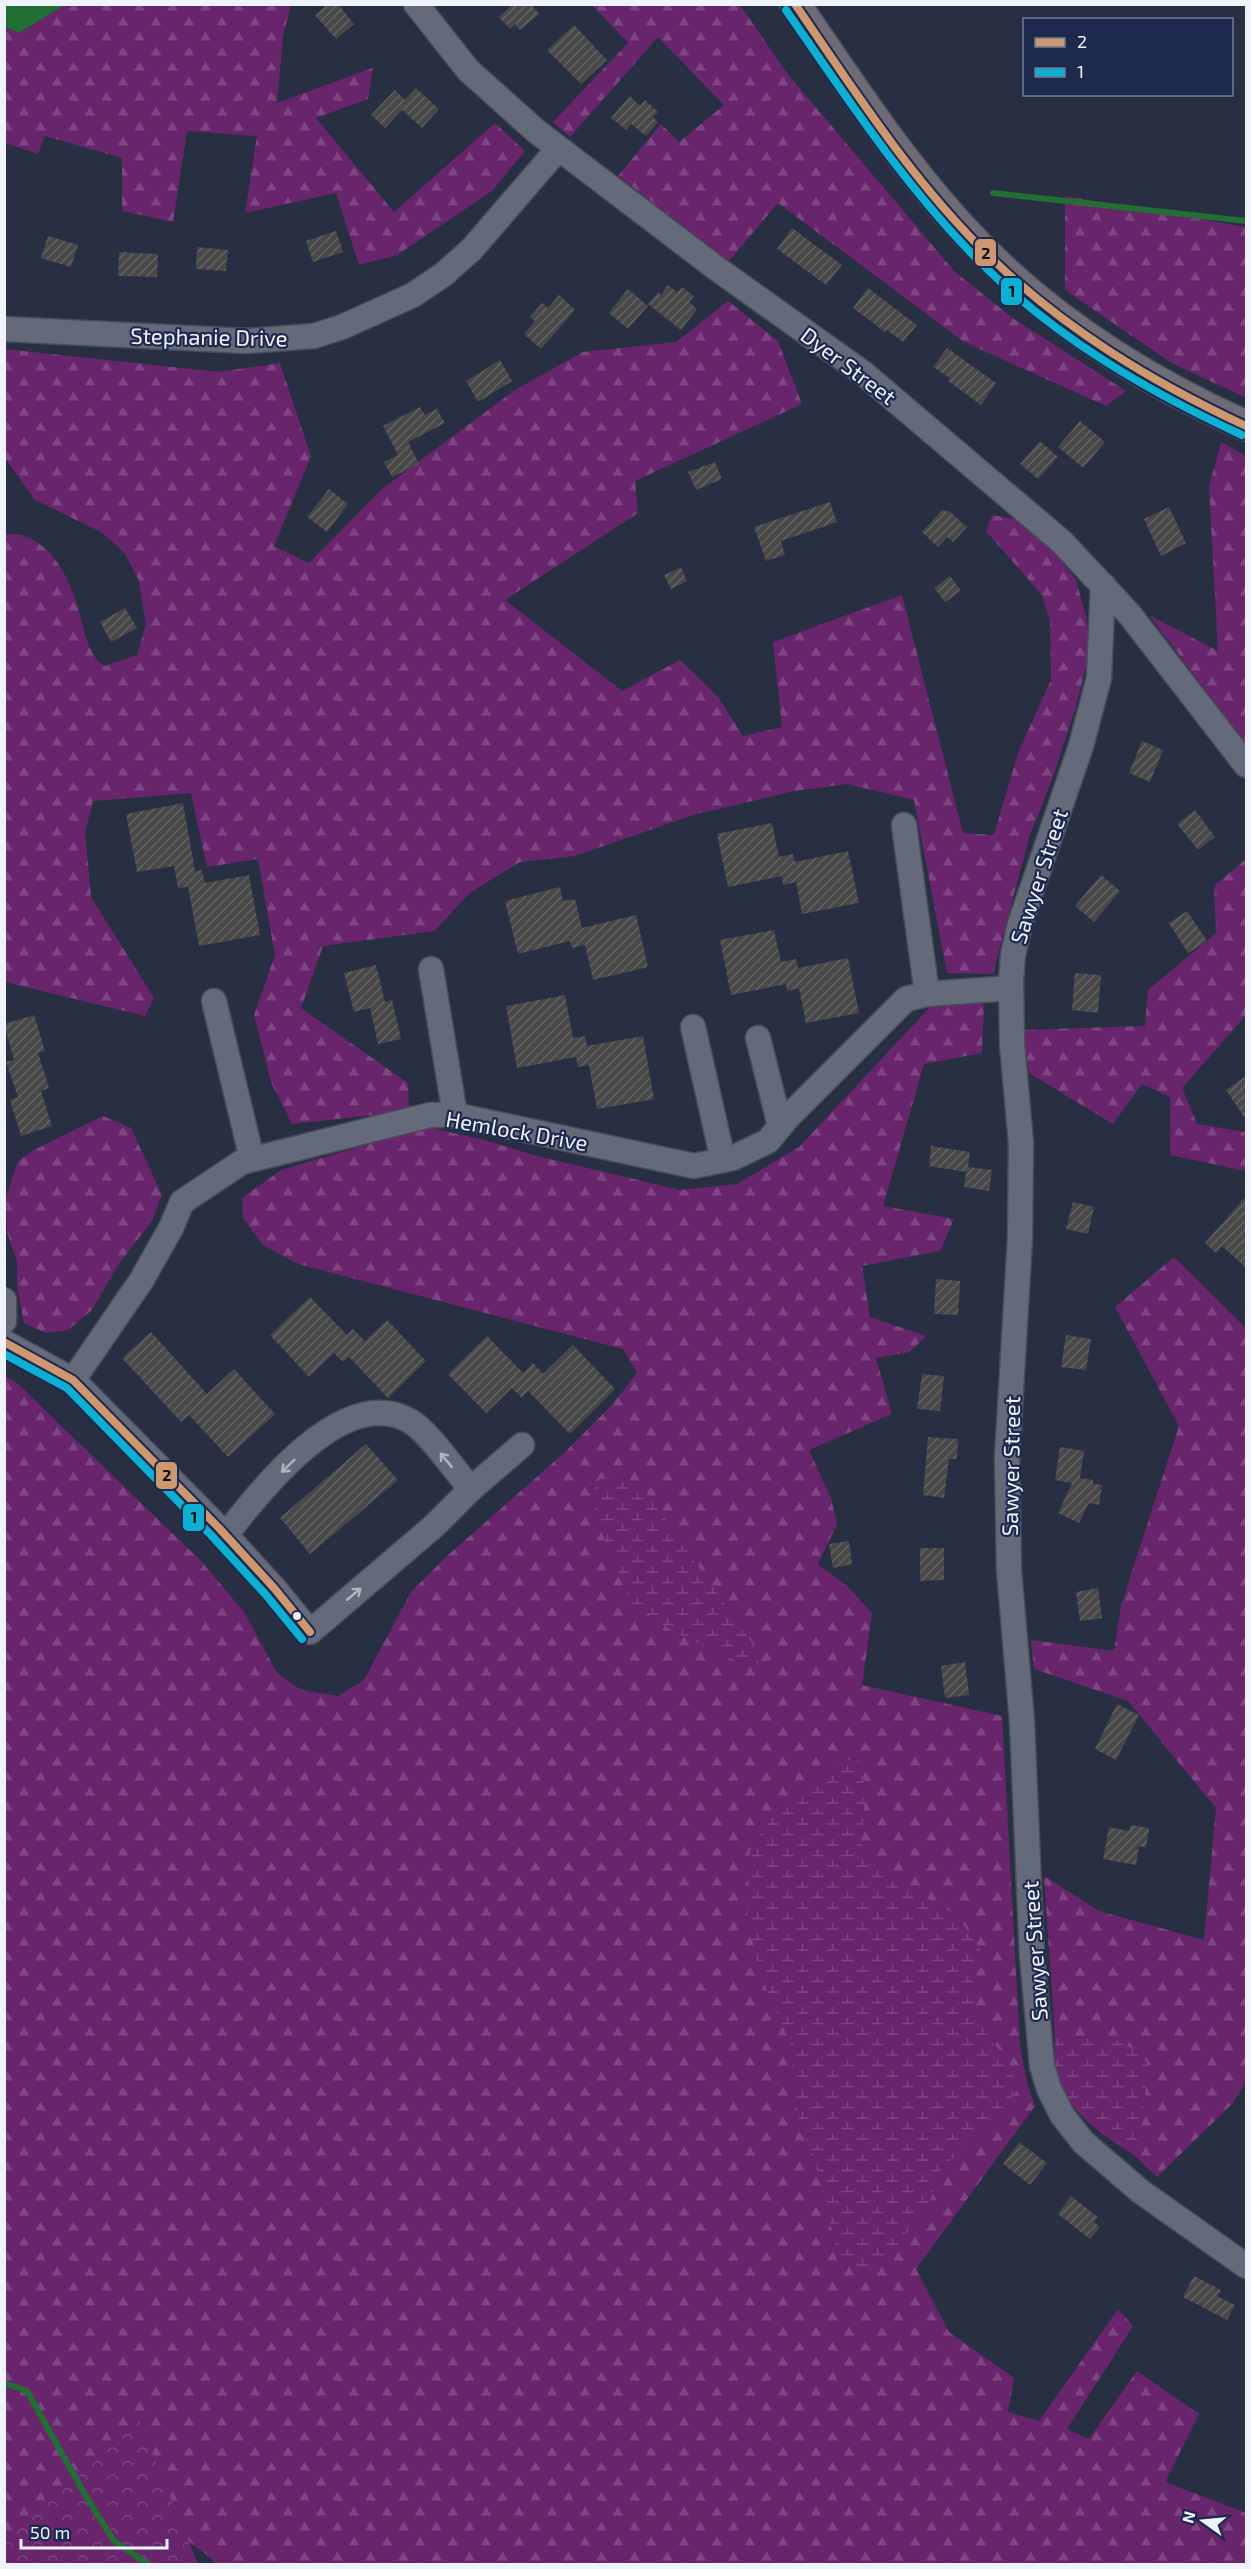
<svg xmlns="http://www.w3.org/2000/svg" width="1251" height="2569" font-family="'Exo 2',sans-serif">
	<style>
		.forest { fill: url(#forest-firs) }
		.wetland { fill: url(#wetland-marsh) }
		.park { fill: url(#park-crowns) }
		.water { fill: #236e35 }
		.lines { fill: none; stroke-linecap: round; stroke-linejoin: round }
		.stream { stroke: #236e35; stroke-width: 6 }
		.building { fill: url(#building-hatch) }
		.minor-casing { stroke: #484d5b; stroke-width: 27 }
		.major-casing { stroke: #484d5b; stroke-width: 33 }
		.minor { stroke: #656a7a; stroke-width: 24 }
		.major { stroke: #6e6a76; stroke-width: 30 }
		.bus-1-casing { stroke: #1d2a4e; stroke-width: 12 }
		.bus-2-casing { stroke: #1d2a4e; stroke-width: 12 }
		.bus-1 { stroke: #cd976f; stroke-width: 8 }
		.bus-2 { stroke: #0dafd3; stroke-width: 8 }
		.oneway { stroke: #b1b5c2 }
		.bus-dot { fill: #eff3fd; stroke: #1d2a4e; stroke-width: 2 }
		.labels { text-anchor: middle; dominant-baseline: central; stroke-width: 4.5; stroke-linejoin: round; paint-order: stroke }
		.street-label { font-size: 22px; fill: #eff3fd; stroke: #1d2a4e }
		.line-badge { stroke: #1d2a4e; stroke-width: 2 }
		.pale-badge-label { font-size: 16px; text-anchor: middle; font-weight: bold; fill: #111 }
	</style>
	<defs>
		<pattern id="forest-firs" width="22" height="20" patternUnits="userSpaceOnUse" patternTransform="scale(1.5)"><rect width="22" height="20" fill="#68256c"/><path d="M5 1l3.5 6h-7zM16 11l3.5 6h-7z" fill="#7e4582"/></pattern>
		<pattern id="wetland-marsh" width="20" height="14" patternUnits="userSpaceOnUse" patternTransform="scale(1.5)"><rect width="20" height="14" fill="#68256c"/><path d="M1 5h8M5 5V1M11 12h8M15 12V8" fill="none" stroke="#7e4582"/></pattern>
		<pattern id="park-crowns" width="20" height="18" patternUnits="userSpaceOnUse" patternTransform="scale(1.5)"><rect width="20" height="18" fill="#68256c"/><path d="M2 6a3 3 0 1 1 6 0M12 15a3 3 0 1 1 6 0" fill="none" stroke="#7e4582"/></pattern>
		<pattern id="building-hatch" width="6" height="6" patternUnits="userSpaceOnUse" patternTransform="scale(1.5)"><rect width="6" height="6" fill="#494848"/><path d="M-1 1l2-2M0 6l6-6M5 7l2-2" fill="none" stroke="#646363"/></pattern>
	</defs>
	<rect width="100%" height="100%" fill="#282f43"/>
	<g class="forest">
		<path d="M65,5H291L283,36L277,103L373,68L368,99L316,118L394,212L495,123L525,151L492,191L397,255L359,265L336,193L245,213L257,136L187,131L173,222L122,211V158L45,136L38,154L5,143L4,27L19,33Z"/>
		<path d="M592,5H740L786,72L955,272L1014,319L1126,391L1106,406L964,342L778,203L729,261L618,176L661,124L679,142L724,105L658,37L570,137L553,122L628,43Z"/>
		<path d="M1065,196L1246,227V398L1170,362L1065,290Z"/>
		<path d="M728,301L778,341L802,404L635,481L638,513L505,600L622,691L680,660L718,697L743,736L782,727L773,642L902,595L963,833L994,835L1018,753L1051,680L1050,621L1042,595L986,531L992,515L1018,520L1052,549L1076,580L1086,616L1090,649L1076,706L1054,774L1029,838L993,974L947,973L914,800L847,784L795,791L693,815L575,856L520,862L471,892L434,931L323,946L301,1008L408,1083L409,1111L292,1124L271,1082L254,1015L275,955L258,859L207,867L191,793L93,801L85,832L91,897L154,998L145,1016L5,982V534C44,531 67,571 77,605C83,622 87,658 105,666L137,655L146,625L139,581L124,552L101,532L35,500L5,458V349L218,372L280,363L311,456L274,546L309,563L382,489L515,390L583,352L676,342Z"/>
		<path d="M1221,442L1246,456V744L1149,615L1218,651L1209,487Z"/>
		<path d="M1246,859V1015L1182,1088L1197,1124L1246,1132V1171L1170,1155V1097L1142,1084L1113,1124L1029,1073L1023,1030L1145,1026L1148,990L1216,933L1214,886Z"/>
		<path d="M984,1001L982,1053L924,1064L883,1206L954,1219L940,1251L862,1266L870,1317L926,1336L910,1352L876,1358L892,1414L809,1450L831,1498L837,1524L818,1564L847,1586L872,1613L862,1685L1002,1716L1020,2046L1027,2083L1035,2106L916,2269L949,2332L1014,2378L1008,2412L1039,2421L1118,2309L1133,2326L1067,2429L1089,2439L1137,2371L1199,2414L1165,2482L1246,2513V2564H215L212,2559L150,2512L5,2564L4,1375L18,1384L201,1561L244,1612L277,1673L301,1690L338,1696L364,1680L411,1592L447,1556L563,1454L612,1405L637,1373L623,1349L298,1264L263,1245L243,1218L242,1198L281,1170L427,1127L484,1140L537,1156L680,1190L737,1184L799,1147L932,1005Z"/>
		<path d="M103,1116L131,1128L162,1195L152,1221L118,1265L92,1310L68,1330L46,1333L24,1323L17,1287V1261L7,1232L6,1197L18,1161L32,1151Z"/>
		<path d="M1174,1257L1246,1328V2082L1232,2104L1157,2177L1134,2155L1144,2107L1114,2038L1055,2037L1044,1876L1099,1911L1204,1940L1216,1808L1128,1701L1034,1669L1031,1640L1114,1651L1121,1606L1179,1426L1115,1307Z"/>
	</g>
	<g class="wetland">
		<path d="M627,1477L651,1499L757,1650L759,1663L747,1666L708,1648L672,1631L631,1602L601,1530L592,1497L599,1479Z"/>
		<path d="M842,1758L862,1762L865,1797L861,1844L885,1870L920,1895L957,1915L980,1949L975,1978V2013L992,2042L1008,2059L1017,2090L1005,2108L939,2172L929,2205L889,2256L865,2269L839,2260L813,2154L797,2114L790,2043L759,1972L747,1917L750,1850L780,1804Z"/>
		<path d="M1055,2037L1114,2038L1140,2053L1148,2064L1144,2107L1134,2155C1104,2136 1066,2111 1056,2075C1053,2064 1055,2049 1055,2037Z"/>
	</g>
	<path class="park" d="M137,2416L198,2564H5V2540Z"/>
	<path class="water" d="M4,5L5,4L65,5L19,33L5,27Z"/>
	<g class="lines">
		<g class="stream">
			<path d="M993,193L1246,221"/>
			<path d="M4,2383L27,2391L84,2493L114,2541L148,2564"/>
		</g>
	</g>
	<g class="building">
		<path d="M328,4H338L354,24L336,39L315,15Z"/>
		<path d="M513,4H531L539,14L520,30L515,24L510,29L499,17Z"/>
		<path d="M574,25L607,60L581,84L547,50Z"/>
		<path d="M416,88L439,109L422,128L402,110L385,128L371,115L395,90L405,100Z"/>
		<path d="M630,96L640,106L645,100L658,112L653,117L658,122L646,136L631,124L626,130L611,118Z"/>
		<path d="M792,228L842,265L826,285L777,249Z"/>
		<path d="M336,231L343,252L313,262L306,241Z"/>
		<path d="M48,236L78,245L71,267L41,258Z"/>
		<path d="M197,247L228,250L226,271L196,269Z"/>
		<path d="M119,252L158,254L157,277L118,276Z"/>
		<path d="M668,285L677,292L682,287L694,296L689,302L697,309L681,330L648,304L658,292L661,295Z"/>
		<path d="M868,288L917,325L903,342L887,330L885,332L853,308Z"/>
		<path d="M628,289L648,306L628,329L609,313Z"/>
		<path d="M559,295L575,310L541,349L524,334L535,321L530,317L542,303L548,308Z"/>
		<path d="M947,348L996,383L981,405L948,381L950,378L933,367Z"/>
		<path d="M500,360L512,381L478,402L466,381Z"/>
		<path d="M420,407L425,415L437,409L445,423L408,442L419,464L392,477L384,462L398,455L383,426Z"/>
		<path d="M1080,421L1105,442L1083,468L1058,447Z"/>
		<path d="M1040,441L1058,457L1038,479L1020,464Z"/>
		<path d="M715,462L722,479L696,490L688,472Z"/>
		<path d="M329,489L348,504L327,532L307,517Z"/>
		<path d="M830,502L837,522L781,541L785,555L766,561L754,527Z"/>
		<path d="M1169,507L1186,543L1161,556L1144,519Z"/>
		<path d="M942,510L950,512L967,527L953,542L947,537L938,547L922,532Z"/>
		<path d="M681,567L687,581L671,589L664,575Z"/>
		<path d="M950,576L961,591L945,602L934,588Z"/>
		<path d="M125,608L137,628L111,642L100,622Z"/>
		<path d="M1142,741L1163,750L1150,782L1129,773Z"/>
		<path d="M183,803L195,871L202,870L205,883L249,875L260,935L199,946L188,887L178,888L174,866L137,872L126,814Z"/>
		<path d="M1195,810L1215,837L1198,850L1177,824Z"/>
		<path d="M772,823L779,857L793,854L795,862L848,851L859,903L802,914L796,882L783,885L782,876L728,887L717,834Z"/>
		<path d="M1101,875L1120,891L1094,922L1075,906Z"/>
		<path d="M560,887L563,901L575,899L582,928L636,915L648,967L593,980L585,945L572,948L570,941L518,954L505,901Z"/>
		<path d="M1187,911L1207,941L1188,953L1169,923Z"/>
		<path d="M774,930L781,962L796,959L798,968L848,958L859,1013L806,1023L799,988L787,991L786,984L731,995L720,940Z"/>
		<path d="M376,965L385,1002L392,1000L401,1039L378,1044L370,1008L354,1012L344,973Z"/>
		<path d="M1075,973L1101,975L1098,1013L1072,1010Z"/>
		<path d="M565,995L573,1038L585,1036L587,1046L643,1036L654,1099L597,1109L589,1065L578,1067L576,1057L517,1068L506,1006Z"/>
		<path d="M34,1015L45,1051L38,1053L49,1088L41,1091L52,1126L21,1136L10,1100L18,1097L6,1062L14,1060L4,1024Z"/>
		<path d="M1246,1076V1120L1226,1090Z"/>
		<path d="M931,1146L970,1152L968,1167L992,1170L989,1191L964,1187L966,1172L929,1166Z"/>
		<path d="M1246,1196V1268L1222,1246L1216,1253L1205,1243Z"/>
		<path d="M1073,1202L1094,1207L1088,1234L1066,1229Z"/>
		<path d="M936,1279L960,1281L958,1315L934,1314Z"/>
		<path d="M310,1297L347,1335L353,1329L365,1341L387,1320L426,1361L388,1398L349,1357L343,1362L334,1353L309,1377L270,1335Z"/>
		<path d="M151,1332L207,1394L234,1369L275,1414L228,1457L189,1415L181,1422L122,1358Z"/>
		<path d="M1066,1335L1091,1339L1086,1370L1061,1367Z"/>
		<path d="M487,1336L523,1373L533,1363L543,1374L573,1345L615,1389L570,1434L528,1391L522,1398L512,1388L486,1413L448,1374Z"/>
		<path d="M922,1374L944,1376L940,1411L917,1409Z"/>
		<path d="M928,1437L958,1439L957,1459H949L944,1498L923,1495Z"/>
		<path d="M366,1444L398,1480L310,1554L280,1518Z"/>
		<path d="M1060,1447L1084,1451L1080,1478L1093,1480V1484L1102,1485L1099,1505L1089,1503L1079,1523L1058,1513L1072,1483L1055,1480Z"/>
		<path d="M849,1541L852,1564L833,1568L829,1544Z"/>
		<path d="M920,1548H944V1580L920,1581Z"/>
		<path d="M1098,1588L1102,1618L1080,1621L1076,1592Z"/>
		<path d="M965,1662L969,1695L945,1698L941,1666Z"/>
		<path d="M1117,1704L1139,1715L1116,1760L1095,1749Z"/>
		<path d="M1131,1825L1149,1828L1146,1848L1139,1846L1136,1865L1103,1859L1109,1827L1129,1831Z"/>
		<path d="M1019,2142L1047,2163L1030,2185L1003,2164Z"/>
		<path d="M1071,2196L1098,2217L1094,2222L1100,2227L1090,2239L1058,2214Z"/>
		<path d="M1194,2276L1221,2290L1217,2296L1235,2305L1227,2320L1183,2297Z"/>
	</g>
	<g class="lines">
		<defs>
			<g id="minor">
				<path d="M416,4L468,70L536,131L716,268L863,373L1062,542L1130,615L1246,765"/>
				<path d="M4,329L247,341L314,336L342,327L413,295L444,274L472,249L558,149"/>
				<path d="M1103,585L1099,678L1081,746L1020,924L1013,955L1011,981L1012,1044L1021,1143L1020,1238L1007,1458L1009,1570L1022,1722L1032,1956L1042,2066L1049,2089L1062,2115L1083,2142L1140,2191L1246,2266"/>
				<path d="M904,825L927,994"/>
				<path d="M431,969L455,1115"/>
				<path d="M214,1001L252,1159"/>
				<path d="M693,1027L723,1160"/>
				<path d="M758,1038L780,1126"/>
				<path d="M4,1300V1321"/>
				<path d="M4,1342L73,1380L219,1528L274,1588L310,1632L434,1526L471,1489C455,1471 429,1432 410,1421C344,1383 260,1490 226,1535"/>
				<path d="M73,1380L141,1281L171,1228L182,1202L242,1162L430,1115H455L694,1166L733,1158L768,1141L788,1117L906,999L927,994L1011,988"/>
				<path d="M471,1489L522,1445"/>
			</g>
			<path id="major" d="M795,4C847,79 896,156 958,224C1037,312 1139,378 1246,426"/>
		</defs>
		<use href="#minor" class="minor-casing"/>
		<use href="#major" class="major-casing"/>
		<use href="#minor" class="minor"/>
		<use href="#major" class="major"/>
		<defs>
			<g id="bus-1">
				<path d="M795,4C855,92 913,182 989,256C1064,329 1152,382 1246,426"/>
				<path d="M4,1342L73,1380L219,1528L274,1588L310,1632"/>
			</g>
			<g id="bus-2">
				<path d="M786,10C847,98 905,187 981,263C1055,337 1147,391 1242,435"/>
				<path d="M4,1354L67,1388L211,1535L266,1595L302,1639"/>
			</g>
		</defs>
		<use href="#bus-1" class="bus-1-casing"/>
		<use href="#bus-2" class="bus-2-casing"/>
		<use href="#bus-1" class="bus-1"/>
		<use href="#bus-2" class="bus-2"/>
	</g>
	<defs><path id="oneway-shaft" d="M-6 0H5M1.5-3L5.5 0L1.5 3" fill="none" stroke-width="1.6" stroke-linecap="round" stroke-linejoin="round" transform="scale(1.5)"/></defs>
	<g class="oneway">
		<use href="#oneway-shaft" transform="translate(446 1460) rotate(-130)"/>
		<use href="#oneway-shaft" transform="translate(288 1466) rotate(136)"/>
		<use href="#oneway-shaft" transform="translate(354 1594) rotate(-40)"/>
	</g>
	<circle class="bus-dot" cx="297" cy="1616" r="5"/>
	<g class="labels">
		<g class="street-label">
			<text transform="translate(209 336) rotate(1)">Stephanie Drive</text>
			<text transform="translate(849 365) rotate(37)">Dyer Street</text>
			<text transform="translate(1038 876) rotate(-72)">Sawyer Street</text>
			<text transform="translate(517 1130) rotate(10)">Hemlock Drive</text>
			<text transform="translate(1010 1466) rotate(-89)">Sawyer Street</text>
			<text transform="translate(1034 1951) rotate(-94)">Sawyer Street</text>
		</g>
	</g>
	<g class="line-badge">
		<rect x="974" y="238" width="23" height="29" rx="6" fill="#cd976f"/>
		<rect x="1000" y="277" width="23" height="29" rx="6" fill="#0dafd3"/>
		<rect x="155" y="1461" width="23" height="29" rx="6" fill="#cd976f"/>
		<rect x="182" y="1503" width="23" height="29" rx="6" fill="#0dafd3"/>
	</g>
	<g class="pale-badge-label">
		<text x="986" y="259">2</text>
		<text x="1012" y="297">1</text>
		<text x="167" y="1481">2</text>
		<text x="194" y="1523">1</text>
	</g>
	<rect width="1251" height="2569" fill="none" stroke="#eff3fd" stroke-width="12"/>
	<rect x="1023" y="18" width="210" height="78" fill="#1d2a4e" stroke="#717a94" stroke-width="1.5"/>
	<rect x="1035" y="38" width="30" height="9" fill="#cd976f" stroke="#717a94" stroke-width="1.5"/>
	<text x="1077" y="48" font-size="18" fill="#eff3fd">2</text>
	<rect x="1035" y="68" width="30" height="9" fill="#0dafd3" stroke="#717a94" stroke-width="1.5"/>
	<text x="1077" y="78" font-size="18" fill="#eff3fd">1</text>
	<g transform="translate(1203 2521) rotate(285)" stroke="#1d2a4e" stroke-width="4.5" paint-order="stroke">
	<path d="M0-4.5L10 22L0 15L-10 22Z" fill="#eff3fd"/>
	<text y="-9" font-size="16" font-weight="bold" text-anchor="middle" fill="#eff3fd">N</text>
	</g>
	<path d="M21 2539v9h146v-9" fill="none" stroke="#eff3fd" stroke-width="3"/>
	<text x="30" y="2539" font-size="18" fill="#eff3fd" stroke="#1d2a4e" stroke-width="4.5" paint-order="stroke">50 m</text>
</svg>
